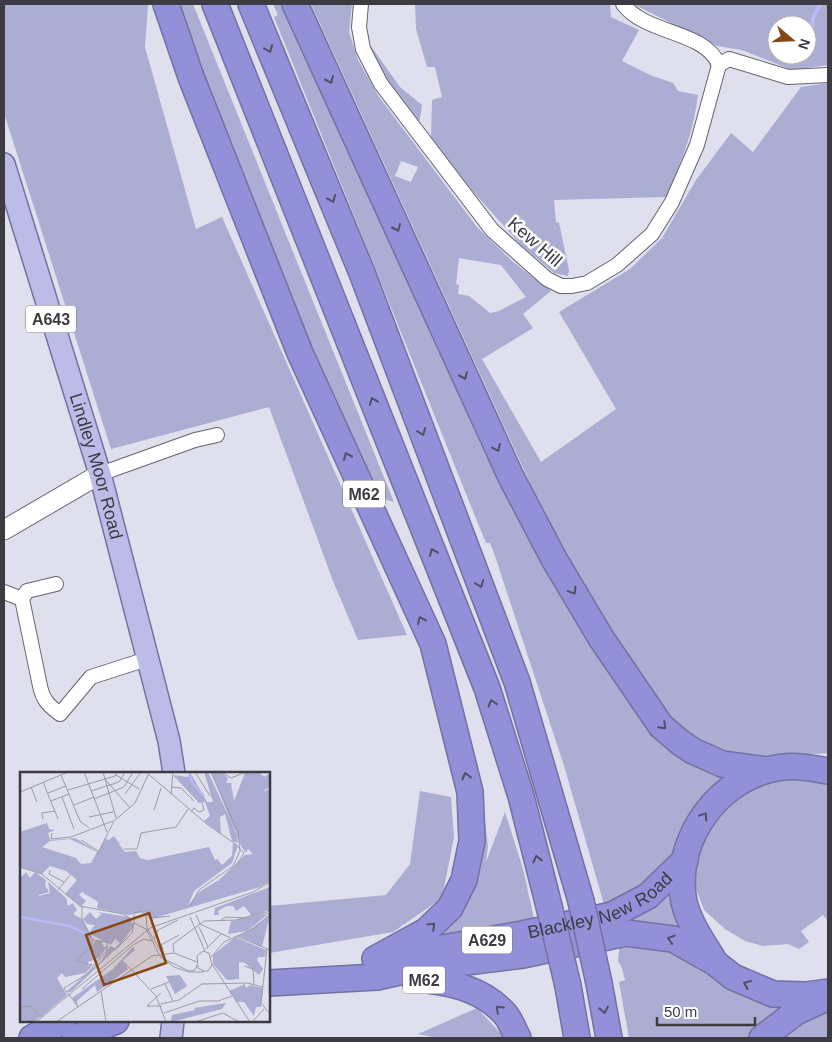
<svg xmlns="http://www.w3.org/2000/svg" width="832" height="1042" font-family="Arial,sans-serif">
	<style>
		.green { fill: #acadd3; fill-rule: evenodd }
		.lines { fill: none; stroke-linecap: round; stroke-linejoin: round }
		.stream { stroke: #b9b9f8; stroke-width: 4 }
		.street-casing { stroke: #646470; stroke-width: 16 }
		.secondary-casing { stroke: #646470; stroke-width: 21 }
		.primary-casing { stroke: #7372a3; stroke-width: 24 }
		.highway-casing { stroke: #7372a3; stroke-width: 28 }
		.street { stroke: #fff; stroke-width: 14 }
		.secondary { stroke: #fff; stroke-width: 19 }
		.primary { stroke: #bdbce8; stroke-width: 21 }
		.highway { stroke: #9190d8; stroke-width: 25 }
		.highway-bridge-casing { stroke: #7372a3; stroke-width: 28; stroke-linecap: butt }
		.highway-bridge { stroke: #9190d8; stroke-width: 25 }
		.oneway { stroke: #505067 }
		.labels { text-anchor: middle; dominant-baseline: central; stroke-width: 5; stroke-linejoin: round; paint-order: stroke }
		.shield { fill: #fff; stroke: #76767a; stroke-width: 1 }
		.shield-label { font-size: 16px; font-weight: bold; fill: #3b3b41 }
		.street-label { font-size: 18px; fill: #3b3b41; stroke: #fff }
		.inset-river { fill: none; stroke: #b9b9f8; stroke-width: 2.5 }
		.inset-road { fill: none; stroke: #9d9da8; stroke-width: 1 }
		.view { fill: #884614; fill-opacity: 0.15; stroke: #884614; stroke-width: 2.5 }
		.inset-edge { fill: none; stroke: #3b3b41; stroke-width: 2.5 }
	</style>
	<rect width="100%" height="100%" fill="#dfdfed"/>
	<g class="green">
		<path d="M4,4H148L145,47L196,229L222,217L407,635L358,640L333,581L269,407L111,449L4,113Z"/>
		<path d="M177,4H193L394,502L377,497L293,316Z"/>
		<path d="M273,4H285L485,454L553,580L595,650L733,773L676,851L643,889L605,908L565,769L495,556L490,543H486L479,526L274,17L278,15Z"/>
		<path d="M311,4H352L349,32L358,60L379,97L477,227L512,261L551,291L523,314L533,328L482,359L541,462L616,409L559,312L630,269L662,238L696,180L731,133L753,152L801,87L828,83V753L752,760L732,758L678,731L607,623L562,547L534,492ZM401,161L418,167L411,182L395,176ZM459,258L501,265L526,297L499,311L490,313L469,296L458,294L459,285L456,284Z"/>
		<path d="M415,4H610L611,17L639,30L622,61L650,75L673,83L678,91L698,95C694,131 681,163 666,197L554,200L556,222L559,223L569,270L568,276L554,273L521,245L468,186L431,137L432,100L442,97L435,67H427L416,29Z"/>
		<path d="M633,4H828V65L792,70L742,50L717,46ZM777,25H807V55H777Z"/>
		<path d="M368,42L400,87L422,105L419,125L382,75Z"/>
		<path d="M784,778L828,781V921L823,915L801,931L809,942L799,949L788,944L763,946L745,941L725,929L704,910L694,883L696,856L718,814L747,790Z"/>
		<path d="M420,791L451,797L454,837L442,898L393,932L269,953V906L386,895L410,864Z"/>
		<path d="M482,797L488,846L486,862L505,812L523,869L535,923L415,943L438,927Z"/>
		<path d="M672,885L685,932L616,921Z"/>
		<path d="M620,942L655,943L783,1007L751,1038H629L619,982L625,980L622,968L618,961Z"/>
		<path d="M477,1008L505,1038H437L418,1034Z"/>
		<path d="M828,1010V1038H772L780,1031Z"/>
	</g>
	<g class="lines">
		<path class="stream" d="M809,40L814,15L821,4"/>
		<defs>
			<g id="street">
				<path d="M361,4L359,27L363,49L381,84L492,230L547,279L561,286H572L587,283L617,265L652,234L672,202L697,145L719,65"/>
				<path d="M623,4C646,35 705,30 719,65"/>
				<path d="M719,65L729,59L788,77L828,75"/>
				<path d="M100,474L195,440L217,435"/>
				<path d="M56,584L27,591L22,599L40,686C43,700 48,705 60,714L91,677L147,659"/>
				<path d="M4,592L22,599"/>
			</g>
			<path id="secondary" d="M4,530L100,474"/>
			<g id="primary">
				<path id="s1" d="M4,164L100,474L169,741L174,773"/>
				<path d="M171,1038L173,1021"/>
			</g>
			<g id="highway">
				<path d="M166,4L191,77L300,353L433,644L470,792L472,841L464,880L450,908L426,931L375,959"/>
				<path d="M215,4L487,688L521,796L549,906"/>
				<path d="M251,4L362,273L517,682L581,901"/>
				<path d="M295,4L511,477L554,559L601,638L661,726L681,743L693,751L722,764L767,770"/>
				<path id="s2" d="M408,954L522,934L612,915L648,896L685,860"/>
				<path d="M713,959C702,941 689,923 684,902C673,845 712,785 768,770C789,764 807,767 828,771"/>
				<path d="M414,979C447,981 482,988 505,1014C511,1021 514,1031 518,1038"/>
				<path d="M269,983L377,977L417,968L523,955L626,933L673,939L714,962L733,977L773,994L806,995L828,992"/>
				<path d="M599,983L609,1038"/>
				<path d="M568,986L577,1038"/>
				<path d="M32,1038L62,1021"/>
				<path d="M75,1038L116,1021"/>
				<path d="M762,1038L796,1012L826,998"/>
			</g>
		</defs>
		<use href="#street" class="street-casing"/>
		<use href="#secondary" class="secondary-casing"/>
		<use href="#primary" class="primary-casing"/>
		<use href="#highway" class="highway-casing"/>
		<use href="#street" class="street"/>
		<use href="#secondary" class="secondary"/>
		<use href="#primary" class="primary"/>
		<use href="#highway" class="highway"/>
		<defs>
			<g id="highway-bridge">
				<path d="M581,901L599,983"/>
				<path d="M549,906L568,986"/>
			</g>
		</defs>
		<use href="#highway-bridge" class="highway-bridge-casing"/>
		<use href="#highway-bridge" class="highway-bridge"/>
	</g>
	<defs><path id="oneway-chevron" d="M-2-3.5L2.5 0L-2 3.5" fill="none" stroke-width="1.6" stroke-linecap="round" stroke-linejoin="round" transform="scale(1.25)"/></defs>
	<g class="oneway">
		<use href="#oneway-chevron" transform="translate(269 49) rotate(68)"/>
		<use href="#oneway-chevron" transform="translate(330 80) rotate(66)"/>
		<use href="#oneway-chevron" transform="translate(332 199) rotate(68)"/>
		<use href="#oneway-chevron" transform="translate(397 228) rotate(66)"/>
		<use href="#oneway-chevron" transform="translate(464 376) rotate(66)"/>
		<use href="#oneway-chevron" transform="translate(373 401) rotate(-112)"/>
		<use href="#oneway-chevron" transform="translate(422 432) rotate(69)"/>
		<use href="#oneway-chevron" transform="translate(497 448) rotate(65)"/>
		<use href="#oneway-chevron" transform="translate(347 456) rotate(-114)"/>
		<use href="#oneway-chevron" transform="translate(433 552) rotate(-112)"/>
		<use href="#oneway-chevron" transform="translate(480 584) rotate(69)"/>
		<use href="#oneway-chevron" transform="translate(573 591) rotate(59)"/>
		<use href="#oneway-chevron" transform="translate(421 620) rotate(-114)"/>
		<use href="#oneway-chevron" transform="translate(492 703) rotate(-107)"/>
		<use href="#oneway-chevron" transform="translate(663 726) rotate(46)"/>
		<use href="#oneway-chevron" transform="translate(466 776) rotate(-104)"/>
		<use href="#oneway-chevron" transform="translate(704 816) rotate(-56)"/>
		<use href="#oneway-chevron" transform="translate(537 859) rotate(-104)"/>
		<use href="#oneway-chevron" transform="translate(432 926) rotate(-43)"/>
		<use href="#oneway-chevron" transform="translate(671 939) rotate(-162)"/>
		<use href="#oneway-chevron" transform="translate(747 984) rotate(-155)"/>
		<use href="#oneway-chevron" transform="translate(499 1009) rotate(-137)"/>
		<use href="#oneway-chevron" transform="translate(604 1010) rotate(80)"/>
	</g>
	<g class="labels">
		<g class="shield">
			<rect x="26" y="305.5" width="50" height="27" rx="4"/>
			<rect x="343" y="480.5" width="42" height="27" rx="4"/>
			<rect x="462" y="926.5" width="50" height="27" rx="4"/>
			<rect x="403" y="966.5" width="42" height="27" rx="4"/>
		</g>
		<g class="shield-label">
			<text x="51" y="319">A643</text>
			<text x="364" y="494">M62</text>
			<text x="487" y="940">A629</text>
			<text x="424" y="980">M62</text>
		</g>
		<g class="street-label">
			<text transform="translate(535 242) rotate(41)">Kew Hill</text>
			<text stroke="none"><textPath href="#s1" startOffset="316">Lindley Moor Road</textPath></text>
			<text stroke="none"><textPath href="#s2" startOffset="200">Blackley New Road</textPath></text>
		</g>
	</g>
	<g transform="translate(20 772)">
		<rect width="250" height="250" fill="#dfdfed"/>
		<path d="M170,0L187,30H193L184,0H188L216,60L218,71L212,69L205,42L200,45L201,62L184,49L190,44L185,30L179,31L153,3L168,5ZM191,0H201L208,6L206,11H211L214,29L225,1H240L244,5L250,1V15L242,20L250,17V109L240,115L134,146L125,140L108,143L77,136L78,130L62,120L59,123L66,129L61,134L45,122L57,108L46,99L30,94L22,102L0,95V60L27,51L29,57L35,58L28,61L30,68L55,66L78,80L85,67L89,68L94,64L99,71L102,68L99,72L105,80L116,79L120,86L128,88L189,75L195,88L197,87L202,93L212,84L213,71L218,73L212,91L174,119L168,134L179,120L199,108L225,83L233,82L228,77L226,81L221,74ZM50,67L77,80L71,91L61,92L56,86L22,75L30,69ZM6,100L10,106L15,100L26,108L25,113L29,120L19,123V131V124L30,121L28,110L46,126L48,134L53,131L57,138L53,142L62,147L71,164L72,174L75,169H82L84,175L88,174L79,186L68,190V194L74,191L66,201L45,205L42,201L37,206L47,223L21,245L18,243L20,245L14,250H0V106ZM250,115V141L246,139L232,144L224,134L216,139L213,134H207L198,139L199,143H194L195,136ZM70,140L76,147L82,142L77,140L109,145L114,154L100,173L51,220H46L81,189L90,174L95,176L100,171L95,167L91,173L72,163L70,159L75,153L67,152L63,147ZM244,141L247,143L227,159L208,162L211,149ZM250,143L242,175L218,164L226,160ZM215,165L246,178L245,185H238L237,188L243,197L239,203L225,191L219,190V207L207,208L193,192V183ZM113,175L115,178L103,188L108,197L77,220L75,213L57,229L58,234L52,226L93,197ZM160,203L167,214L155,222L146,204ZM225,212L226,216L230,213L243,216L241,235H236L234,244L224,230H217L209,219ZM206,231L202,237L151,250L152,243L175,238L174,236Z" fill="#acadd3" fill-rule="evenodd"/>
		<path class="inset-river" d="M169,0L172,10L184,24M0,145L50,154L68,163"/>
		<path class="inset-road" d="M64,0L87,60M83,0L96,46M126,0L188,53L214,71M175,0L190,24M202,0L211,6L226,0M41,3L60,49L69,56M96,3L119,17M85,7L110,36M23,10L38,47M11,15L17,30M151,15L161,16L174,29M48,18L95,4L97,0M71,19L99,10L105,0M0,20L48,0M28,21L46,14M105,22L121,0M151,22L153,0M42,25L54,57M74,27L104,15L113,0M31,29L49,22M54,33L74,25M134,38L141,16M171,40L174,36L179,40L184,38L182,31M69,45L93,40M23,47L22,41L35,39M32,61L31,67L51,65L93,49M61,68L78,79M214,71L224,81L216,94M104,77H117L121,61L156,55L168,37M77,83L94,49L115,31L128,3M0,95L22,102L60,134L103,142L113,148M30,98L29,102L44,110M38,118L50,103M170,134L179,118L213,94L220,79L218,60L191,0M62,135V147L73,168L71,175L56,189L72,193M126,142L133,146L150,144M176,143L180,152L211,166M170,145L185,179M201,148L206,145L227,146M179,155L188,175M216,164L250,178M134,167L138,158L158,148M143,177L141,173L159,163M186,177L202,161M247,177L241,231L250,242M94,179L112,161L114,151M154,181L153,172L184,149L216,148L244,140L249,142M191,185L204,170L235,156L250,142M105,191L136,224L146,250M192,192L230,250M177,193L175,198L169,199L146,188L127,156L126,142L120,139L114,141V151L126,157L140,184L154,195L169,200H182L186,199H188L192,193L189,181L183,179L177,184L178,196L184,199M224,194L233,197L234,213M145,212L153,229M62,217L113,173L124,167L132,169M131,217L149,210M81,219L86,250M141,221L127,234H142M141,232L159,228L182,212L227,211L243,215M0,235L11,234L20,245M58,235L44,216L67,202L87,178V170L73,168M144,241L179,229H198L212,224M16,250L130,156L233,120L250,110M36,250L132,184L154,181L177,190M175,250L203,241L219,250M232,250L244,237"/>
		<path class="view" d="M129,141L146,191L84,213L66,163Z"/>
		<rect width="250" height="250" class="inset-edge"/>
	</g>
	<rect width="832" height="1042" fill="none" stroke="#3b3b41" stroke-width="10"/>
	<g transform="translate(792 40) rotate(109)"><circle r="24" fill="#ffffff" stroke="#b1b1b3"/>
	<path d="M0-4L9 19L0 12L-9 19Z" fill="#884614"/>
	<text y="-8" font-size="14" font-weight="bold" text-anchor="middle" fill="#3b3b41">N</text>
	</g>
	<path d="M657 1017v8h98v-8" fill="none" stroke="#3b3b41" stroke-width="2.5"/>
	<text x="664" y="1017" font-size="15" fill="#3b3b41" stroke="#ffffff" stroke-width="4" paint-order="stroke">50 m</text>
</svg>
